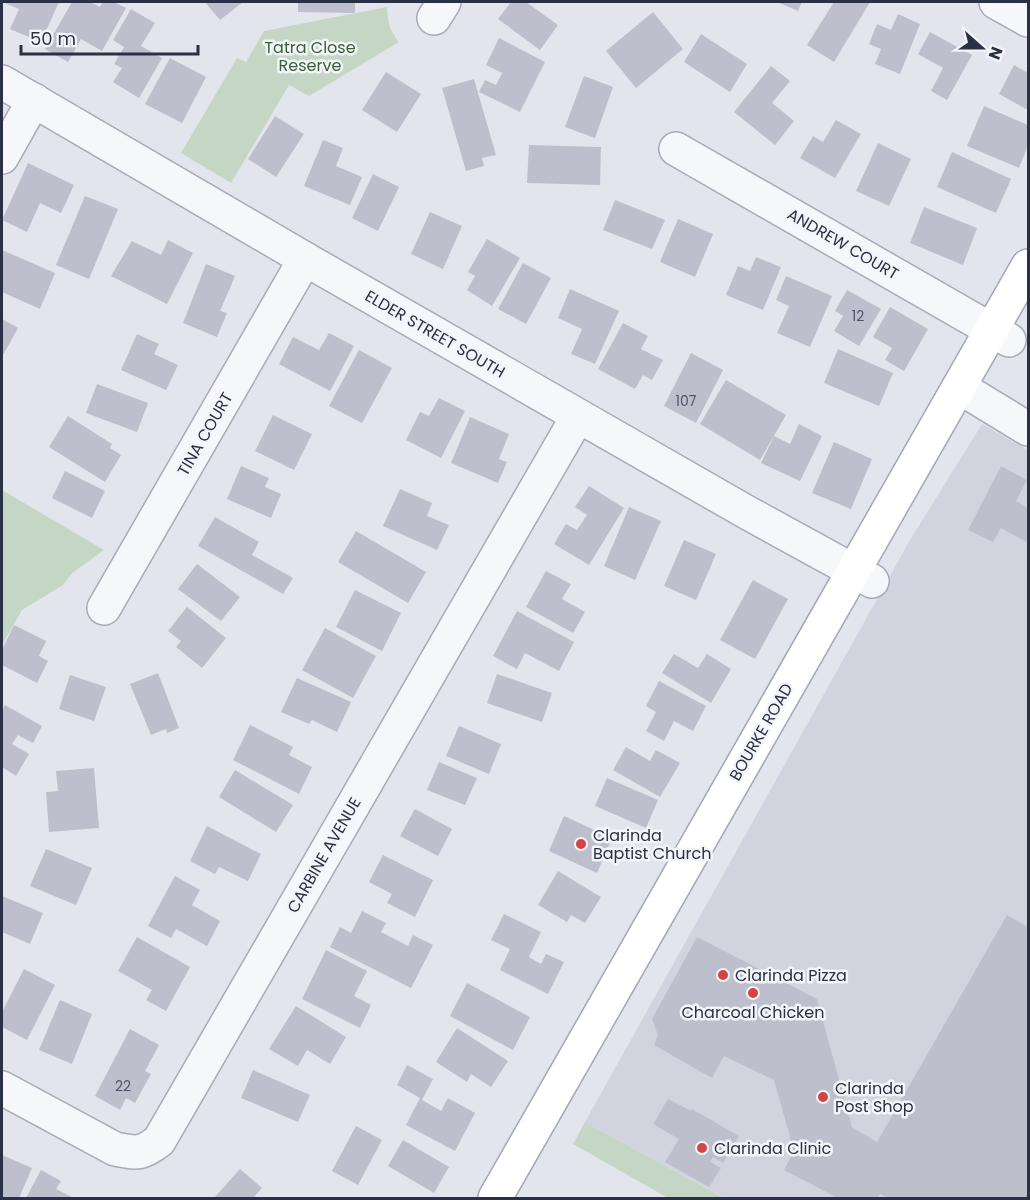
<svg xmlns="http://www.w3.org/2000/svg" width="1030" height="1200" font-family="Poppins,sans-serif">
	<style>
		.built { fill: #d1d4de }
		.green { fill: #c6d6c4 }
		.building { fill: #bdc0cc }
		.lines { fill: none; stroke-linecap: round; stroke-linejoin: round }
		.minor-casing { stroke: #a8abb7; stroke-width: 36 }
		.major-casing { stroke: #a2a7b8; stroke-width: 36 }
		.minor { stroke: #f6f7fa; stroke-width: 33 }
		.major { stroke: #fff; stroke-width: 33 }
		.poi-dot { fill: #d54445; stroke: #f3f5f9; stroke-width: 2 }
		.labels { text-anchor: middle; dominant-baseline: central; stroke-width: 5; stroke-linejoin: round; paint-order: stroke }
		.number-label { font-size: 14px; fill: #4f5467 }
		.park-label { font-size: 16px; fill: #386136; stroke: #f3f5f9 }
		.street-label { font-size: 16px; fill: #2a3045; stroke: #f3f5f9 }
		.poi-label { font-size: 16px; fill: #2a3045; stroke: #f3f5f9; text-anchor: start }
	</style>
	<rect width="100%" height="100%" fill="#e3e5ec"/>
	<path class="built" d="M982,424L1028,450V1198H725L585,1122L910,540Z"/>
	<g class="green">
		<path d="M387,7C388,22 389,30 399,42L309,96L289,85L231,183L181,153L237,58L246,62L264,31Z"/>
		<path d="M2,490L104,550L72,573L63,585L22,610L2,645Z"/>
		<path d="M585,1122L715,1193L725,1198H668L573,1144Z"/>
	</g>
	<g class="building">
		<path d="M2,2H59L41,42L10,29L19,9Z"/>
		<path d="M72,2H93L92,3L100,7L103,2H114L126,8L102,51L81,39L68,62L45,49Z"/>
		<path d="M205,2H243L220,20Z"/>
		<path d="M298,2H355V13L298,12Z"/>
		<path d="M511,2H526L558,25L540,50L498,19Z"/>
		<path d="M777,2H802L798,11Z"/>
		<path d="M834,2H870L834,62L807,45Z"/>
		<path d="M131,9L155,23L141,46L162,58L139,98L113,82L122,68L114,64L124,47L113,40Z"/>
		<path d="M653,12L683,49L636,88L606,51Z"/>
		<path d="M898,14L920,24L900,74L875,64L881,49L869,44L877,24L891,30Z"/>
		<path d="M930,32L972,55L947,100L931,91L943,68L918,54Z"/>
		<path d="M701,34L747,64L730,92L684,62Z"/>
		<path d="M499,38L545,62L520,112L479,92L485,80L496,85L502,73L486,65Z"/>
		<path d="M170,58L206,77L182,123L145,104Z"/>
		<path d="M1014,65L1028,73V110L999,94Z"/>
		<path d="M771,66L790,81L772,103L794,121L775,145L734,112Z"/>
		<path d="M386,72L421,94L397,132L362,110Z"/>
		<path d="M584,76L613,87L595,138L565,127Z"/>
		<path d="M474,79L496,155L482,158L484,166L466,171L442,88Z"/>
		<path d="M984,106L1028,125V145L1019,168L967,146Z"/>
		<path d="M275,116L304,134L276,177L248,159Z"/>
		<path d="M836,120L861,134L835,178L800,158L813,136L823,142Z"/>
		<path d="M323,140L343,148L336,166L362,177L350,205L304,186Z"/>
		<path d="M878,143L911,159L889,206L856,191Z"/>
		<path d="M529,145L601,147L600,185L527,183Z"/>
		<path d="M952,152L1011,179L996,213L937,187Z"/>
		<path d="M28,163L74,185L61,213L40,203L27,232L2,220Z"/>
		<path d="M373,174L399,187L378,231L352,218Z"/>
		<path d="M85,196L118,209L89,279L56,265Z"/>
		<path d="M615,200L665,220L652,249L603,230Z"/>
		<path d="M924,207L977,228L963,265L910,243Z"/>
		<path d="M430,212L462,226L443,269L411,254Z"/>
		<path d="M678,219L713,234L695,277L660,262Z"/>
		<path d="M487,239L520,258L492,306L467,290L475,276L468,272Z"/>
		<path d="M168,240L193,253L167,304L111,276L132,241L161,255Z"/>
		<path d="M2,250L55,273L40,309L2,292Z"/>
		<path d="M756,257L781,267L763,310L726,295L738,266L750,271Z"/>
		<path d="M523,263L551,278L526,324L498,309Z"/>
		<path d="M206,264L235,276L220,311L227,313L217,337L183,323Z"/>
		<path d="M786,276L832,296L810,347L777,333L789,306L776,300Z"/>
		<path d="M570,289L619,311L595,364L571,354L582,329L558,318Z"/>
		<path d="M847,290L881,309L859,346L834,331L843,316L835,311Z"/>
		<path d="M890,307L928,329L904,371L885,360L892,348L873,337Z"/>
		<path d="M2,319L18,328L2,357Z"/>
		<path d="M623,323L648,336L641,349L663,360L652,380L643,375L635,389L598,369Z"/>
		<path d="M329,333L354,346L330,391L279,364L293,337L319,350Z"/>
		<path d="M137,334L159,344L154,354L178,365L166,390L121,370Z"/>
		<path d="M838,349L893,373L879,406L824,383Z"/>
		<path d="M359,350L392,368L362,423L329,406Z"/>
		<path d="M691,353L723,370L696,423L664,406Z"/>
		<path d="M726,380L786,415L760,460L700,424Z"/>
		<path d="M97,384L148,403L137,432L86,413Z"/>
		<path d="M439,398L465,411L441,458L406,440L420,412L429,416Z"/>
		<path d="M273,415L312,434L294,470L255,451Z"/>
		<path d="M68,416L112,444L110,448L121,455L105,482L49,447Z"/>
		<path d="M470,417L509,434L499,459L507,462L498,483L451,463Z"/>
		<path d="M799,424L822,436L800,481L761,463L774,436L790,444Z"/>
		<path d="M834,442L872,459L851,509L812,493Z"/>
		<path d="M241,466L269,478L265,487L281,494L271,518L227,499Z"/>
		<path d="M1001,466L1027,480L1016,501L1028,508V543L1001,528L993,542L968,530Z"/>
		<path d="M65,471L105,491L92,518L52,498Z"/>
		<path d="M589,486L624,508L589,565L554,544L566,524L577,530L587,515L575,507Z"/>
		<path d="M400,489L432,503L427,516L449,525L437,550L383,526Z"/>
		<path d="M629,507L661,521L635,580L604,566Z"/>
		<path d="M215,517L259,542L252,555L293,578L283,594L198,546Z"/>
		<path d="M356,531L426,572L408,603L338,562Z"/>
		<path d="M684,540L716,554L696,600L664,586Z"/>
		<path d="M197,564L240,597L221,621L178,589Z"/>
		<path d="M546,571L571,584L562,599L585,612L573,633L526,607Z"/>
		<path d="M753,580L788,599L755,659L720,640Z"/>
		<path d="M355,590L401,613L382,651L336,627Z"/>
		<path d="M187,607L226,638L202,668L176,647L181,641L168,631Z"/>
		<path d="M517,611L574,642L559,671L525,653L517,669L493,656Z"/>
		<path d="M14,625L46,641L39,656L48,661L37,683L2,665V650Z"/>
		<path d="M325,628L376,656L353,698L302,670Z"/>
		<path d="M674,654L698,668L707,654L731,669L711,703L662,673Z"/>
		<path d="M158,673L179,728L167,733L166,729L151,735L130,684Z"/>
		<path d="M497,674L552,693L542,722L487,703Z"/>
		<path d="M70,675L106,687L94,721L59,709Z"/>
		<path d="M297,678L351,702L337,732L312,720L309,724L281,712Z"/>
		<path d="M659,681L706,706L693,731L674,721L664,741L646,731L656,712L646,706Z"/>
		<path d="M5,705L42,726L33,743L18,735L12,744L29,754L16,776L2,767V711Z"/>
		<path d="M250,725L293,747L289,755L312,767L299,794L233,760Z"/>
		<path d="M459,726L501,744L489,774L446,756Z"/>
		<path d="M626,747L650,761L656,750L680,763L660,797L613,770Z"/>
		<path d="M439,762L477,778L465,805L427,790Z"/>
		<path d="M94,768L99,828L49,832L46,792L58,791L56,771Z"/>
		<path d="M235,770L293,805L276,832L219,797Z"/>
		<path d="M607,778L658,800L646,828L595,806Z"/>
		<path d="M415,809L452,829L438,856L400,836Z"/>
		<path d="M564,816L612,838L597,873L549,851Z"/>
		<path d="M207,826L261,854L248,881L219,867L215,874L190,861Z"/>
		<path d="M46,849L92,868L76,905L30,886Z"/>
		<path d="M383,855L433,880L415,917L387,903L392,894L369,882Z"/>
		<path d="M558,871L601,897L585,923L571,915L567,922L538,905Z"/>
		<path d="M175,876L200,890L192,905L220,921L207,946L176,929L171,938L148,926Z"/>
		<path d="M2,896L43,913L30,944L2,932Z"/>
		<path d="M362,911L386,923L381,932L408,946L413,935L433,945L411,988L330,947L340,927L351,933Z"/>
		<path d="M504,914L541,932L529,957L541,964L546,954L564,962L548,994L500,970L510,949L491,940Z"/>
		<path d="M1007,915L1028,927V1198H888L880,1194L877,1198H838L784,1170L794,1151L774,1080L724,1056L712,1078L654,1045L658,1035L652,1019L697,937L817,999L852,1127L877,1142Z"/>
		<path d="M137,937L190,967L166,1011L146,1000L152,990L118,971Z"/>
		<path d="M326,950L367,971L354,996L371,1005L360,1028L302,999Z"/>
		<path d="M24,969L55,985L27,1040L2,1027V1012Z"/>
		<path d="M467,983L530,1017L513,1050L450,1016Z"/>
		<path d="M60,1000L92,1014L72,1064L39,1050Z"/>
		<path d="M296,1006L346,1037L330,1064L307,1050L298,1066L269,1049Z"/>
		<path d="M457,1028L508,1061L491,1087L471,1074L467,1082L436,1062Z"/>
		<path d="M130,1029L159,1045L145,1071L151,1074L135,1103L126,1098L120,1110L95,1096Z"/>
		<path d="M407,1065L433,1079L422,1100L441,1111L448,1098L475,1113L455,1151L406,1125L420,1098L397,1085Z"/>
		<path d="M253,1070L310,1095L298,1122L241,1098Z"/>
		<path d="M668,1099L691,1111L692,1109L739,1136L723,1163L713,1157L710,1162L721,1168L709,1187L665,1162L679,1139L653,1124Z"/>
		<path d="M356,1126L382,1140L358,1185L332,1171Z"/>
		<path d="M403,1140L449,1167L434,1193L388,1166Z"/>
		<path d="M2,1155L32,1168L19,1198H2Z"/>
		<path d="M240,1169L262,1188L253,1198H214Z"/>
		<path d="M41,1170L61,1181L56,1189L74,1198H26Z"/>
	</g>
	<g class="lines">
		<defs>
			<g id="minor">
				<path d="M996,2L1028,20"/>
				<path d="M434,18L444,2"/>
				<path d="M2,82L305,259L748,513L872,581"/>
				<path d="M676,149L1009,340"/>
				<path d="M2,157L34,100"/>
				<path d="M959,387L1028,429"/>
				<path d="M104,608L305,259"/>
				<path d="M2,1088L115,1149C138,1153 140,1155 159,1141L578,416"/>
			</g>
			<path id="major" d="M495,1198L1028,266"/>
		</defs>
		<use href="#minor" class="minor-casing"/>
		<use href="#major" class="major-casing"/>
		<use href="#minor" class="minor"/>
		<use href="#major" class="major"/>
	</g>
	<g class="poi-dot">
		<circle cx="581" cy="844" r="6"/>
		<circle cx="723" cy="975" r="6"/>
		<circle cx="753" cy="993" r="6"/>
		<circle cx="823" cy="1097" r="6"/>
		<circle cx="702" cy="1148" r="6"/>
	</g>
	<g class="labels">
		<g class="number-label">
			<text x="858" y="316">12</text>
			<text x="686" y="401">107</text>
			<text x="123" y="1086">22</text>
		</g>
		<g class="park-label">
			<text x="310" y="47">Tatra Close<tspan x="310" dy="18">Reserve</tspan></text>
		</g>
		<g class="street-label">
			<text transform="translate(843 244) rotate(30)">ANDREW COURT</text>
			<text transform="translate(435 334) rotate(30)">ELDER STREET SOUTH</text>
			<text transform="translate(205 434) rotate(-60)">TINA COURT</text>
			<text transform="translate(761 732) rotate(-60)">BOURKE ROAD</text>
			<text transform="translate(324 855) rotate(-60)">CARBINE AVENUE</text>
		</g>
		<g class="poi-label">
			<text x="593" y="835">Clarinda<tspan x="593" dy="18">Baptist Church</tspan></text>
			<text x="735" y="975">Clarinda Pizza</text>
			<text x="753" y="1012" text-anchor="middle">Charcoal Chicken</text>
			<text x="835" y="1088">Clarinda<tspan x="835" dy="18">Post Shop</tspan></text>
			<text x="714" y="1148">Clarinda Clinic</text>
		</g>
	</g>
	<rect width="1030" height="1200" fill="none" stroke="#2a3045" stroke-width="6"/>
	<g transform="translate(982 48) rotate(111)" stroke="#f3f5f9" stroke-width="4.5" paint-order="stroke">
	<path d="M0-4.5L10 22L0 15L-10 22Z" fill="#2a3045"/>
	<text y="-9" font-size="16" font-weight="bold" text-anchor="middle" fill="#2a3045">N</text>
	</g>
	<path d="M21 45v9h177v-9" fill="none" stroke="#2a3045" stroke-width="3"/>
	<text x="30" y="45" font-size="18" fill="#2a3045" stroke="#f3f5f9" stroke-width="4.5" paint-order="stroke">50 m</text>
</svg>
